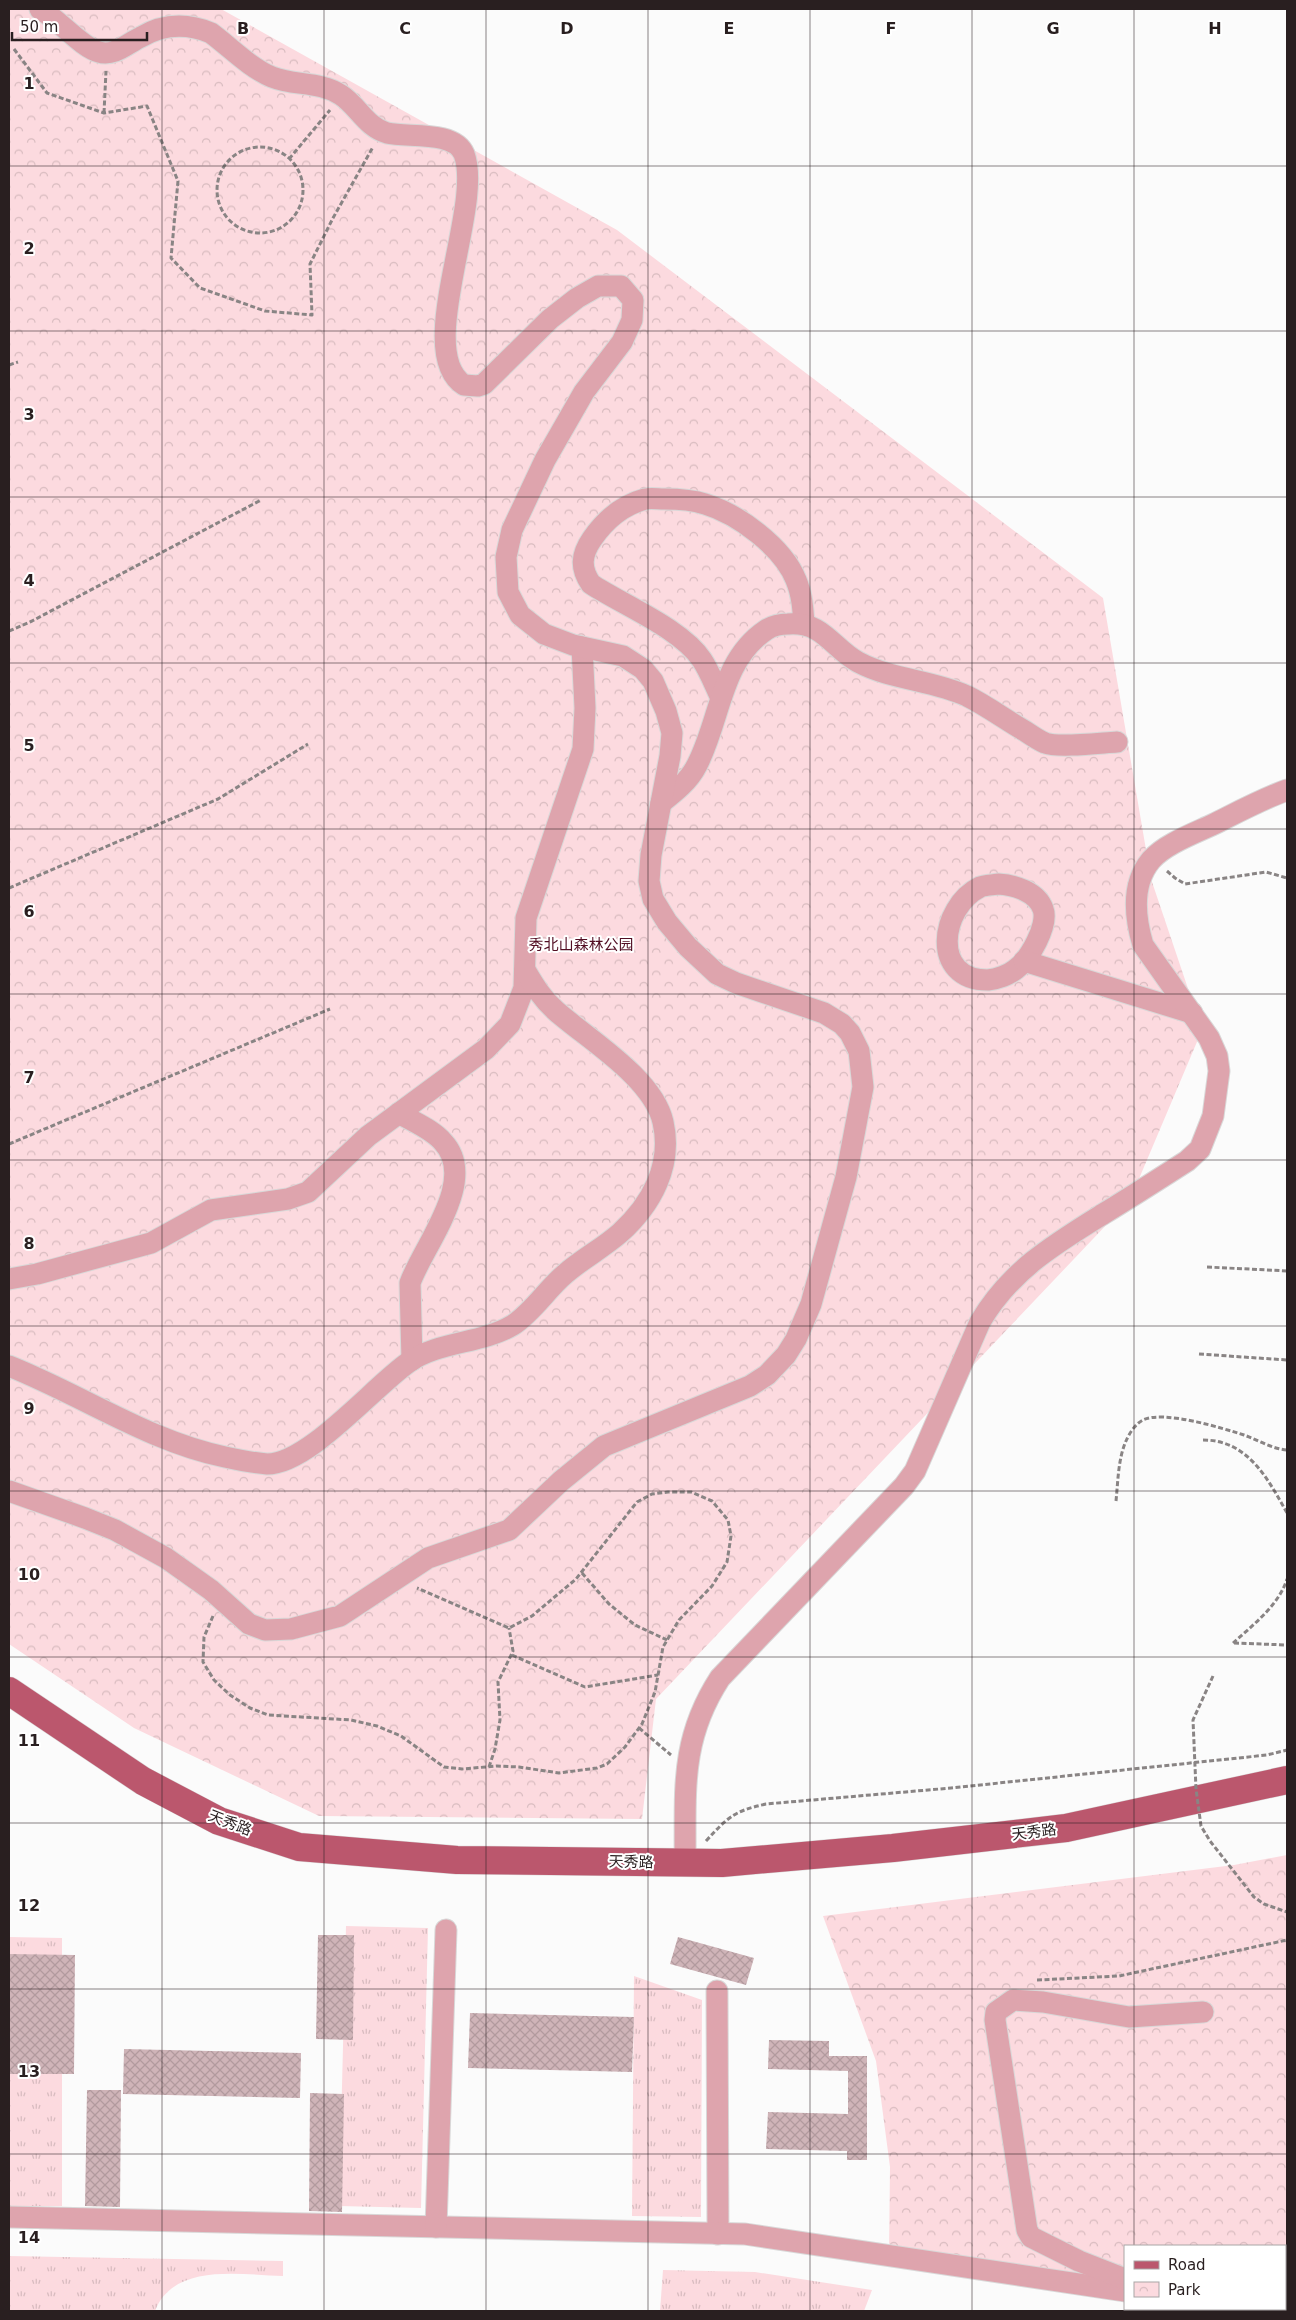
<svg xmlns="http://www.w3.org/2000/svg" width="1296" height="2320" font-family="'DejaVu Sans','Noto Sans SC',sans-serif">
	<style>
		.grass { fill: url(#grass-tufts) }
		.park { fill: url(#park-crowns) }
		.building { fill: url(#building-cross-hatch) }
		.lines { fill: none; stroke-linecap: round; stroke-linejoin: round }
		.minor-casing { stroke: #d9d8d8; stroke-width: 23 }
		.major-casing { stroke: #d9d8d8; stroke-width: 29 }
		.path { stroke: #898484; stroke-width: 3; stroke-dasharray: 5 2.5; stroke-linecap: butt }
		.minor { stroke: #dea4ad; stroke-width: 21 }
		.major { stroke: #bb576d; stroke-width: 28 }
		.path-bridge { stroke: #898484; stroke-width: 3; stroke-dasharray: 5 2.5; stroke-linecap: butt }
		.grid { fill: none; stroke: #291f20; stroke-width: 1; stroke-opacity: 0.55 }
		.labels { text-anchor: middle; dominant-baseline: central; stroke-width: 4; stroke-linejoin: round; paint-order: stroke }
		.park-label { font-size: 15px; fill: #520e23; stroke: #fff }
		.street-label { font-size: 15px; fill: #291f20; stroke: #fff }
		.grid-label { font-size: 16px; text-anchor: middle; font-weight: bold; fill: #291f20; stroke: #fff; stroke-width: 4; stroke-linejoin: round; paint-order: stroke }
	</style>
	<defs>
		<pattern id="grass-tufts" width="24" height="20" patternUnits="userSpaceOnUse" patternTransform="scale(1.25)"><rect width="24" height="20" fill="#fcdadf"/><path d="M3 7l-1-3M5 7V3M7 7l1-3M15 17l-1-3M17 17v-4M19 17l1-3" fill="none" stroke="#d8bbbf"/></pattern>
		<pattern id="park-crowns" width="20" height="18" patternUnits="userSpaceOnUse" patternTransform="scale(1.25)"><rect width="20" height="18" fill="#fcdadf"/><path d="M2 6a3 3 0 1 1 6 0M12 15a3 3 0 1 1 6 0" fill="none" stroke="#d8bbbf"/></pattern>
		<pattern id="building-cross-hatch" width="8" height="8" patternUnits="userSpaceOnUse" patternTransform="scale(1.25)"><rect width="8" height="8" fill="#cfb4b8"/><path d="M0 0l8 8M0 8l8-8" fill="none" stroke="#b29a9e"/></pattern>
	</defs>
	<rect width="100%" height="100%" fill="#fbfbfb"/>
	<g class="grass">
		<path d="M346,1926L428,1928L421,2208L339,2206Z"/>
		<path d="M9,1937L62,1938V2206H9Z"/>
		<path d="M634,1976L702,2000L701,2217L632,2216Z"/>
		<path d="M9,2256L283,2261V2276C241,2275 174,2262 155,2311H9Z"/>
		<path d="M663,2270L755,2272L872,2290L864,2311H660Z"/>
	</g>
	<g class="park">
		<path d="M9,9H221L617,230L1103,598L1151,879L1202,1030L1130,1200L656,1699L642,1819L319,1816L134,1728L9,1644Z"/>
		<path d="M1287,1855V2311H1225L1210,2309H1285V2246H1125V2294L889,2254L890,2167L876,2061L823,1916L1234,1865Z"/>
	</g>
	<g class="building">
		<path d="M318,1935H354L353,2040L316,2039Z"/>
		<path d="M678,1937L754,1958L746,1985L670,1964Z"/>
		<path d="M9,1954L75,1955L74,2074H9Z"/>
		<path d="M470,2013L634,2017L632,2072L468,2068Z"/>
		<path d="M769,2040L829,2041V2056H867V2160H847V2151L766,2149L768,2112L848,2114V2071L768,2069Z"/>
		<path d="M124,2049L301,2053L300,2098L123,2094Z"/>
		<path d="M87,2090H121L120,2207L85,2206Z"/>
		<path d="M310,2093L344,2094L342,2212L309,2211Z"/>
	</g>
	<g class="lines">
		<defs>
			<g id="minor">
				<path d="M721,698C715,686 710,672 702,660C682,629 623,605 591,584C580,568 581,555 592,539C605,520 623,505 645,499C651,498 658,499 664,499C677,499 693,500 705,504C738,514 783,547 796,580C802,594 803,609 804,624"/>
				<path d="M661,803C675,792 689,781 697,765C721,719 720,661 766,630C772,626 781,624 788,624C823,621 832,648 858,662C892,680 932,680 967,696C987,706 1006,720 1025,731C1031,735 1038,740 1045,743C1058,748 1100,743 1117,742"/>
				<path d="M998,884C1015,885 1037,892 1043,909C1049,925 1029,960 1016,969C1009,975 997,979 988,980C930,980 940,907 980,887C985,885 993,885 998,884Z"/>
				<path d="M1024,961L1192,1013"/>
				<path d="M399,1113C413,1122 432,1129 443,1142C479,1180 423,1246 410,1283L412,1360"/>
				<path d="M9,1279L37,1274L151,1243L211,1210L288,1199L308,1192L368,1136L486,1049L510,1024L524,988L526,918L583,749L585,708L582,647"/>
				<path d="M9,1366C82,1395 148,1441 225,1457C239,1460 253,1463 267,1464C309,1464 374,1386 409,1362C439,1341 481,1344 513,1325C533,1312 547,1289 565,1274C582,1259 603,1248 620,1233C651,1205 673,1166 663,1122C653,1078 589,1040 556,1011C542,999 534,985 525,970"/>
				<path d="M9,1491L85,1518L115,1530L166,1558L211,1590L249,1624L265,1630L291,1629L340,1616L428,1558L509,1530L561,1481L604,1446L750,1386L767,1375L786,1355L796,1339L811,1304L846,1177L863,1087L859,1051L850,1033L842,1024L824,1013L736,983L717,974L688,947L667,922L653,899L649,881L651,855L670,756L672,733L666,711L653,681L643,669L623,656L573,645L544,634L520,615L508,592L506,557L512,530L545,460L584,392L622,342L632,320L633,300L621,286H598L577,298L550,319L484,384L478,386L464,385C413,352 484,206 464,154C454,130 408,138 387,133C366,127 358,106 341,95C320,81 294,86 272,77C250,68 230,47 211,33C187,23 163,24 141,37C128,43 114,57 99,52C82,48 58,19 40,9"/>
				<path d="M685,1863C686,1792 679,1741 720,1678L904,1486L915,1471L980,1322C1010,1271 1053,1245 1103,1214C1131,1197 1159,1179 1187,1161L1200,1149L1213,1116L1219,1071L1217,1056L1209,1038L1143,945C1135,918 1131,884 1151,860C1165,844 1195,833 1214,824C1238,812 1262,799 1287,790"/>
				<path d="M717,1991L718,2234"/>
				<path d="M9,2217L745,2234L1125,2291"/>
				<path d="M436,2227L446,1930"/>
				<path d="M1125,2279L1079,2261L1031,2237L1027,2230L995,2020L996,2012L1013,2000L1043,2002L1129,2017L1203,2012"/>
				<path d="M1245,2309L1261,2311"/>
			</g>
			<path id="major" d="M9,1691L143,1781L219,1821L299,1847L457,1860L722,1863L893,1848L1066,1828L1287,1780"/>
		</defs>
		<use href="#minor" class="minor-casing"/>
		<use href="#major" class="major-casing"/>
		<g class="path">
			<path d="M14,49L47,93L104,113L147,106L178,181L171,258L200,288L265,311L312,315L310,264L333,218L373,147"/>
			<path d="M104,113L106,71"/>
			<circle cx="260" cy="190" r="43"/>
			<path d="M289,159L330,110"/>
			<path d="M9,365L18,362"/>
			<path d="M9,631L32,621L261,500"/>
			<path d="M1167,871L1175,878L1185,884L1266,872L1287,878"/>
			<path d="M9,888L218,799L308,744"/>
			<path d="M9,1144L330,1009"/>
			<path d="M1207,1267L1287,1271"/>
			<path d="M1199,1354L1287,1360"/>
			<path d="M1203,1440C1248,1440 1268,1479 1287,1513"/>
			<path d="M1116,1501C1118,1482 1118,1459 1126,1441C1129,1434 1135,1424 1143,1420C1164,1410 1222,1428 1244,1435C1258,1440 1272,1449 1287,1450"/>
			<path d="M582,1573L609,1604L635,1625L667,1640"/>
			<path d="M213,1616L204,1637L203,1662L214,1680L230,1695L250,1708L268,1715L351,1720L377,1726L401,1736L444,1767L462,1769L497,1766L519,1767L559,1773L597,1768L607,1764L625,1747L642,1724L655,1692L663,1647L679,1620L712,1586L727,1562L731,1536L728,1520L712,1501L691,1492H668L652,1494L637,1502L576,1579L532,1616L509,1628L417,1588"/>
			<path d="M1233,1643C1253,1625 1279,1605 1287,1579"/>
			<path d="M1234,1643L1287,1645"/>
			<path d="M512,1655L585,1687L658,1675"/>
			<path d="M639,1728L671,1755"/>
			<path d="M489,1767L495,1749L500,1720L498,1682L513,1651L509,1628"/>
			<path d="M706,1841C728,1817 734,1811 766,1804L951,1788L1267,1755L1287,1750"/>
			<path d="M1037,1980L1119,1976L1287,1940"/>
		</g>
		<use href="#minor" class="minor"/>
		<use href="#major" class="major"/>
		<path class="path-bridge" d="M1213,1676L1193,1720L1196,1789L1201,1826L1210,1841L1254,1897L1264,1904L1287,1912"/>
	</g>
	<path class="grid" d="M162,9V2311M324,9V2311M486,9V2311M648,9V2311M810,9V2311M972,9V2311M1134,9V2246M9,166H1287M9,331H1287M9,497H1287M9,663H1287M9,829H1287M9,994H1287M9,1160H1287M9,1326H1287M9,1491H1287M9,1657H1287M9,1823H1287M9,1989H1287M9,2154H1287M1134,2309V2311"/>
	<g class="labels">
		<g class="park-label">
			<text x="581" y="945">秀北山森林公园</text>
		</g>
		<g class="street-label">
			<text transform="translate(230 1823) rotate(21)">天秀路</text>
			<text transform="translate(1034 1832) rotate(-7)">天秀路</text>
			<text transform="translate(631 1862) rotate(1)">天秀路</text>
		</g>
	</g>
	<g class="grid-label">
		<text x="243" y="34">B</text>
		<text x="405" y="34">C</text>
		<text x="567" y="34">D</text>
		<text x="729" y="34">E</text>
		<text x="891" y="34">F</text>
		<text x="1053" y="34">G</text>
		<text x="1215" y="34">H</text>
		<text x="29" y="89">1</text>
		<text x="29" y="254">2</text>
		<text x="29" y="420">3</text>
		<text x="29" y="586">4</text>
		<text x="29" y="751">5</text>
		<text x="29" y="917">6</text>
		<text x="29" y="1083">7</text>
		<text x="29" y="1249">8</text>
		<text x="29" y="1414">9</text>
		<text x="29" y="1580">10</text>
		<text x="29" y="1746">11</text>
		<text x="29" y="1911">12</text>
		<text x="29" y="2077">13</text>
		<text x="29" y="2243">14</text>
	</g>
	<rect width="1296" height="2320" fill="none" stroke="#291f20" stroke-width="20"/>
	<rect x="1124" y="2245" width="162" height="65" fill="#ffffff" stroke="#a9a5a6"/>
	<rect x="1134" y="2261" width="25" height="8" fill="#bb576d" stroke="#a9a5a6"/>
	<text x="1168" y="2270" font-size="15" fill="#291f20">Road</text>
	<rect x="1134" y="2282" width="25" height="15" fill="url(#park-crowns)" stroke="#a9a5a6"/>
	<text x="1168" y="2295" font-size="15" fill="#291f20">Park</text>
	<path d="M12 32v8h135v-8" fill="none" stroke="#291f20" stroke-width="2.5"/>
	<text x="20" y="32" font-size="15" fill="#291f20" stroke="#ffffff" stroke-width="4" paint-order="stroke">50 m</text>
</svg>
